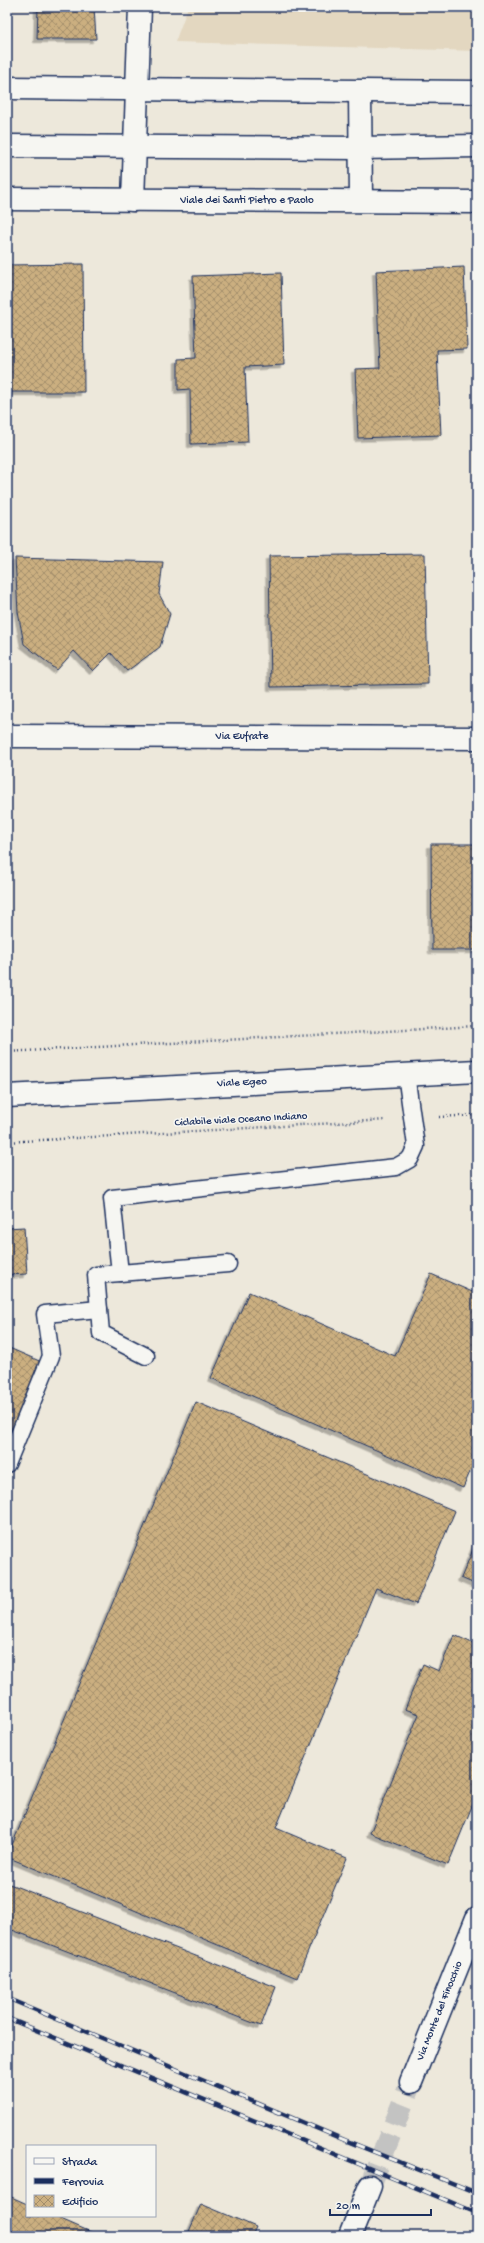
<svg xmlns="http://www.w3.org/2000/svg" width="484" height="2243" font-family="'Gochi Hand',sans-serif">
	<style>
		.built { fill: #e3d7c0 }
		.building { fill: url(#building-cross-hatch); stroke: #1b2f5e; filter: url(#shadow) }
		.lines { fill: none; stroke-linecap: round; stroke-linejoin: round }
		.street-tunnel { stroke: #c3c3c2; stroke-width: 22; stroke-dasharray: 22 11; stroke-linecap: butt }
		.lane-casing { stroke: #1b2f5e; stroke-width: 19 }
		.street-casing { stroke: #1b2f5e; stroke-width: 25 }
		.secondary-casing { stroke: #1b2f5e; stroke-width: 25 }
		.path { stroke: #1b2f5e; stroke-width: 2.5; stroke-dasharray: 1 3; stroke-linecap: butt }
		.lane { stroke: #f6f6f2; stroke-width: 16 }
		.street { stroke: #f6f6f2; stroke-width: 22 }
		.secondary { stroke: #f6f6f2; stroke-width: 22 }
		.rail-casing { stroke: #1b2f5e; stroke-width: 4.5 }
		.rail { stroke: #f6f6f2; stroke-width: 3; stroke-dasharray: 9; stroke-linecap: butt }
		.labels { text-anchor: middle; dominant-baseline: central; stroke-width: 3; stroke-linejoin: round; paint-order: stroke }
		.street-label { font-size: 11px; fill: #1b2f5e; stroke: #f6f6f2 }
	</style>
	<defs>
		<pattern id="building-cross-hatch" width="8" height="8" patternUnits="userSpaceOnUse"><rect width="8" height="8" fill="#cbaf80"/><path d="M0 0l8 8M0 8l8-8" fill="none" stroke="#a48f6c"/></pattern>
		<filter id="shadow"><feDropShadow dx="-3.5" dy="3.5" stdDeviation="0" flood-color="#0004"/></filter>
	</defs>
	<rect width="100%" height="100%" fill="#ede8db"/>
	<filter id="ink" filterUnits="userSpaceOnUse"><feTurbulence type="fractalNoise" baseFrequency=".025" numOctaves="2"/><feDisplacementMap in="SourceGraphic" scale="8" xChannelSelector="R" yChannelSelector="G"/><feConvolveMatrix kernelMatrix="1 2 1 2 8 2 1 2 1" color-interpolation-filters="sRGB"/></filter>
	<g filter="url(#ink)">
		<path class="built" d="M188,7H477V51L175,42Z"/>
		<g class="building">
			<path d="M38,7H94L96,39H37Z"/>
			<path d="M83,264L84,392H7V265Z"/>
			<path d="M464,267L467,349L437,350L441,435L358,438L355,369L380,368L376,271Z"/>
			<path d="M281,273L284,365L245,367L248,442L191,444L190,389L178,390V359L196,358L193,276Z"/>
			<path d="M425,554L428,684L271,687L269,556Z"/>
			<path d="M15,558L163,562L159,594L170,614L160,647L127,671L111,653L93,671L74,651L57,670L24,644L18,612Z"/>
			<path d="M431,844H477V950H432Z"/>
			<path d="M24,1227L27,1274L7,1275V1228Z"/>
			<path d="M431,1274L477,1294V1456L463,1488L211,1378L249,1292L395,1356Z"/>
			<path d="M7,1347L44,1363L7,1450Z"/>
			<path d="M196,1402L455,1511L416,1604L376,1588L276,1828L347,1858L297,1978L7,1857Z"/>
			<path d="M477,1540V1585L461,1578Z"/>
			<path d="M454,1635L477,1645V1794L448,1865L370,1833L419,1714L405,1709L423,1664L439,1671Z"/>
			<path d="M7,1883L276,1987L261,2026L7,1928Z"/>
			<path d="M7,2195L27,2204V2216H54L100,2236H13L7,2233Z"/>
			<path d="M201,2204L256,2227L252,2236H187Z"/>
		</g>
		<g class="lines">
			<path class="street-tunnel" d="M370,2186L411,2082"/>
			<defs>
				<g id="lane">
					<path d="M120,1273L112,1198L396,1167L410,1159L416,1146L406,1074"/>
					<path d="M146,1356L101,1333L96,1275L228,1264"/>
					<path d="M7,1464L51,1356L45,1314L99,1309"/>
				</g>
				<g id="street">
					<path d="M7,88L477,92"/>
					<path d="M360,92L361,201"/>
					<path d="M7,146L360,148L477,146"/>
					<path d="M7,199L477,202"/>
					<path d="M133,200L140,7"/>
					<path d="M7,736L477,738"/>
					<path d="M411,2082L477,1918"/>
					<path d="M350,2236L370,2186"/>
				</g>
				<path id="secondary" d="M7,1096L477,1071"/>
			</defs>
			<use href="#lane" class="lane-casing"/>
			<use href="#street" class="street-casing"/>
			<use href="#secondary" class="secondary-casing"/>
			<g class="path">
				<path d="M7,1052L477,1026"/>
				<path d="M439,1117L477,1115"/>
				<path d="M7,1142L386,1120"/>
			</g>
			<use href="#lane" class="lane"/>
			<use href="#street" class="street"/>
			<use href="#secondary" class="secondary"/>
			<defs>
				<g id="rail">
					<path d="M7,1998L347,2141L477,2193"/>
					<path d="M7,2018L477,2213"/>
				</g>
			</defs>
			<use href="#rail" class="rail-casing"/>
			<use href="#rail" class="rail"/>
		</g>
	</g>
	<g class="labels">
		<g class="street-label">
			<text x="247" y="201">Viale dei Santi Pietro e Paolo</text>
			<text x="242" y="737">Via Eufrate</text>
			<text transform="translate(242 1083) rotate(-3)">Viale Egeo</text>
			<text transform="translate(241 1120) rotate(-3)">Ciclabile viale Oceano Indiano</text>
			<text transform="translate(440 2011) rotate(-68)">Via Monte del Finocchio</text>
		</g>
	</g>
	<rect width="484" height="2243" fill="none" stroke="#f6f6f2" stroke-width="24"/>
	<rect x="12" y="12" width="460" height="2219" fill="none" stroke="#1b2f5e" stroke-width="1.5" filter="url(#ink)"/>
	<rect x="26" y="2145" width="130" height="72" fill="#f6f6f2" stroke="#9ea6b7"/>
	<rect x="34" y="2158" width="20" height="6" fill="#f6f6f2" stroke="#9ea6b7"/>
	<text x="62" y="2165" font-size="12" fill="#1b2f5e">Strada</text>
	<rect x="34" y="2178" width="20" height="6" fill="#1b2f5e" stroke="#9ea6b7"/>
	<text x="62" y="2185" font-size="12" fill="#1b2f5e">Ferrovia</text>
	<rect x="34" y="2195" width="20" height="12" fill="url(#building-cross-hatch)" stroke="#9ea6b7"/>
	<text x="62" y="2205" font-size="12" fill="#1b2f5e">Edificio</text>
	<path d="M330 2209v6h101v-6" fill="none" stroke="#1b2f5e" stroke-width="2"/>
	<text x="336" y="2209" font-size="12" fill="#1b2f5e" stroke="#f6f6f2" stroke-width="3" paint-order="stroke">20 m</text>
</svg>
